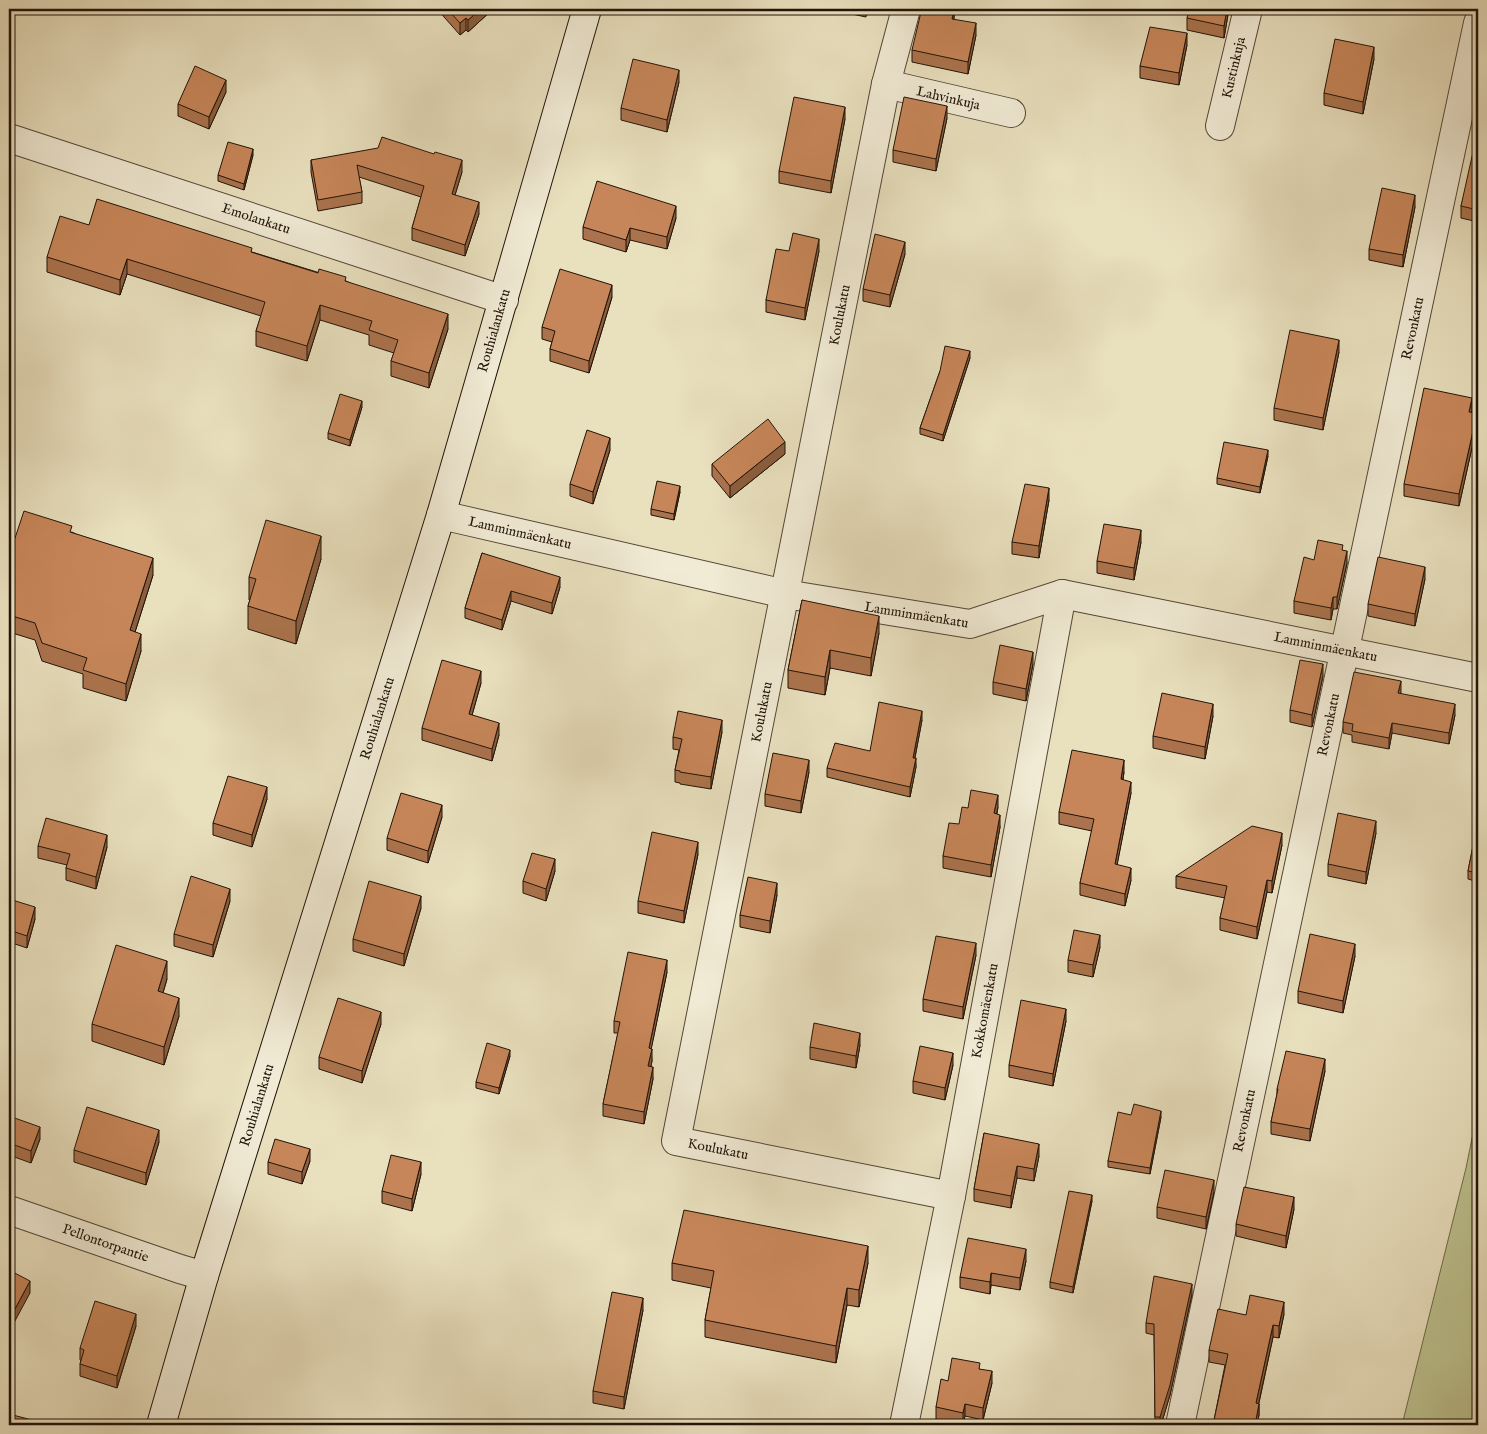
<svg xmlns="http://www.w3.org/2000/svg" width="1487" height="1434" font-family="'IM FELL English',serif">
	<style>
		.green { fill: #bcc18e; stroke: #6e6a4c }
		.lines { fill: none; stroke-linecap: round; stroke-linejoin: round }
		.street-casing { stroke: #534636; stroke-width: 30 }
		.secondary-casing { stroke: #211309; stroke-width: 30 }
		.street { stroke: #f1ebd5; stroke-width: 28 }
		.secondary { stroke: #f1ebd5; stroke-width: 28 }
		.wall { fill: #ab734d; stroke: #211309 }
		.shaded-wall { fill: #8b5e3e; stroke: #211309 }
		.building { fill: #c78659; stroke: #211309 }
		.labels { text-anchor: middle; dominant-baseline: central; stroke-width: 5; stroke-linejoin: round; paint-order: stroke }
		.street-label { font-size: 14px; fill: #211309; stroke: #f1ebd5 }
	</style>
	<rect width="100%" height="100%" fill="#e9e0be"/>
	<filter id="stains"><feTurbulence type="fractalNoise" baseFrequency=".004" numOctaves="4"/><feColorMatrix values="0 0 0 0 .2 0 0 0 0 .09 0 0 0 0 .02 0 0 0 .5 -.17"/></filter>
	<radialGradient id="worn" r=".72"><stop offset=".6" stop-color="#630" stop-opacity="0"/><stop offset="1" stop-color="#630" stop-opacity=".3"/></radialGradient>
	<path class="green" d="M1478,1109V1425H1402L1466,1168Z"/>
	<g class="lines">
		<defs>
			<g id="street">
				<path id="s1" d="M906,9L886,84L676,1141L951,1196"/>
				<path id="s2" d="M886,84L1011,113"/>
				<path id="s3" d="M1220,126L1248,9"/>
				<path id="s4" d="M9,138L504,300"/>
				<path id="s5" d="M441,515L785,594L970,624L1062,594L1478,678"/>
				<path id="s6" d="M9,1210L180,1269L204,1276"/>
				<path id="s7" d="M904,1425L951,1196L1062,594"/>
				<path id="s8" d="M1180,1425L1478,23"/>
			</g>
			<g id="secondary">
				<path id="s9" d="M161,1425L204,1276L441,515L587,9"/>
			</g>
		</defs>
		<use href="#street" class="street-casing"/>
		<use href="#secondary" class="secondary-casing"/>
		<use href="#street" class="street"/>
		<use href="#secondary" class="secondary"/>
	</g>
	<g class="wall">
		<path d="M437,9H491V11L468,32L466,30L460,35Z"/>
		<path d="M838,9H868L866,17L838,11Z"/>
		<path d="M955,9L954,19L976,35L968,74L912,62V50L929,14Z"/>
		<path d="M1020,9H1044L1043,14Z"/>
		<path d="M1229,9L1224,38L1187,30V18Z"/>
		<path d="M1187,45L1179,85L1140,78V66Z"/>
		<path d="M1374,59L1363,114L1324,105V93Z"/>
		<path d="M679,82L667,132L621,120V108Z"/>
		<path d="M226,92L209,129L178,116V104Z"/>
		<path d="M947,118L936,171L893,162V150Z"/>
		<path d="M845,119L831,193L779,183V171Z"/>
		<path d="M1478,144V222L1461,218V206Z"/>
		<path d="M253,155L244,190L218,181V175Z"/>
		<path d="M311,160L462,172L455,195L479,214L465,256L412,240V228L421,197L359,177L362,192V203L318,211L311,172Z"/>
		<path d="M1415,207L1403,267L1369,260V249Z"/>
		<path d="M676,218L667,249L630,240L626,252L583,239V227Z"/>
		<path d="M89,225L252,252L346,281L448,329L429,388L391,376V361L394,353L369,345V335L320,320L307,361L256,346V331L261,316L127,274L120,295L47,272V257Z"/>
		<path d="M789,251H819L805,320L766,312V300Z"/>
		<path d="M905,254L890,307L863,301V289Z"/>
		<path d="M612,297L589,373L550,361V349L552,342L542,339V327Z"/>
		<path d="M1339,352L1323,430L1274,420V408Z"/>
		<path d="M970,358L943,441L920,434V428L940,371Z"/>
		<path d="M362,407L350,446L328,439V433Z"/>
		<path d="M1472,410V412L1477,425L1459,506L1404,496V484Z"/>
		<path d="M610,450L593,504L570,496V484Z"/>
		<path d="M785,454L730,498L712,476V464Z"/>
		<path d="M1268,456L1260,493L1217,484V478Z"/>
		<path d="M680,492L674,520L651,515V509Z"/>
		<path d="M1049,500L1039,558L1012,554V542Z"/>
		<path d="M72,532L153,575L135,632L141,651L126,701L83,688V674L42,661L35,640L9,632V546L12,547Z"/>
		<path d="M1141,542L1134,580L1097,573V561Z"/>
		<path d="M1343,550L1347,563L1337,609H1333L1331,620L1294,613V601L1314,560Z"/>
		<path d="M482,553L560,587L552,614L511,601L502,630L465,618V608Z"/>
		<path d="M321,559L296,644L248,629V606L250,600H249V577Z"/>
		<path d="M1425,579L1415,626L1368,616V604Z"/>
		<path d="M802,600L879,633L871,676L830,668L825,695L788,688V670Z"/>
		<path d="M1033,664L1026,701L993,694V682Z"/>
		<path d="M1323,676L1312,727L1290,722V710Z"/>
		<path d="M481,683L472,715L499,735L492,761L422,740V728Z"/>
		<path d="M1401,692L1400,694L1455,715L1449,744L1392,733L1389,749L1352,742V735L1343,733V722Z"/>
		<path d="M1213,716L1205,759L1153,748V736Z"/>
		<path d="M922,720L915,758L916,767L910,797L827,777V768L870,751Z"/>
		<path d="M722,732L711,789L680,784V783L675,782V770L679,750L673,749V737Z"/>
		<path d="M809,772L801,813L765,806V794Z"/>
		<path d="M1124,772L1123,780L1131,793L1117,864L1131,880L1125,906L1080,895V883L1092,831L1059,824V812Z"/>
		<path d="M267,799L252,847L213,835V823Z"/>
		<path d="M998,807L997,814L1000,827L991,877L943,868V856L968,808Z"/>
		<path d="M442,817L428,863L387,850V838Z"/>
		<path d="M1478,821V882L1468,879V871Z"/>
		<path d="M1376,833L1366,884L1328,876V864Z"/>
		<path d="M1282,845L1272,893L1267,892L1257,939L1220,930V918L1225,898L1176,888V876Z"/>
		<path d="M38,846L107,847L96,889L66,880V868L67,865L38,858Z"/>
		<path d="M698,854L684,923L638,913V901Z"/>
		<path d="M555,871L546,901L523,893V881Z"/>
		<path d="M777,895L770,933L740,927V915Z"/>
		<path d="M9,899L35,919L27,948L9,942Z"/>
		<path d="M230,901L213,957L174,946V934Z"/>
		<path d="M421,908L404,966L353,951V939Z"/>
		<path d="M1100,947L1093,977L1068,972V960Z"/>
		<path d="M976,955L963,1019L923,1011V999Z"/>
		<path d="M1355,956L1343,1013L1298,1003V991Z"/>
		<path d="M667,972L651,1049L652,1061L651,1066L653,1079L644,1124L603,1116V1104L618,1033H614V1021Z"/>
		<path d="M167,979L163,993L179,1016L164,1065L92,1041V1024Z"/>
		<path d="M1066,1021L1053,1086L1009,1077V1065Z"/>
		<path d="M381,1024L362,1083L319,1069V1057Z"/>
		<path d="M860,1045L856,1068L810,1059V1047Z"/>
		<path d="M510,1056L499,1094L476,1088V1082Z"/>
		<path d="M953,1065L945,1100L913,1093V1081Z"/>
		<path d="M1325,1071L1310,1141L1271,1134V1122L1277,1095V1089Z"/>
		<path d="M1131,1115L1161,1117L1150,1174L1108,1167V1161Z"/>
		<path d="M9,1116L40,1139L31,1163L9,1155Z"/>
		<path d="M984,1133L1039,1156L1034,1181L1017,1178L1011,1208L974,1201V1189Z"/>
		<path d="M159,1142L146,1185L74,1162V1150Z"/>
		<path d="M310,1161L302,1184L268,1174V1162Z"/>
		<path d="M421,1174L412,1211L382,1203V1191Z"/>
		<path d="M1214,1192L1206,1229L1157,1218V1207Z"/>
		<path d="M1092,1201L1073,1293L1050,1288V1282Z"/>
		<path d="M1294,1209L1286,1248L1236,1236V1224Z"/>
		<path d="M1026,1261L1020,1290L991,1285L990,1294L960,1288V1277Z"/>
		<path d="M672,1263H868L859,1307L847,1305L836,1363L705,1337V1320L711,1288L672,1280Z"/>
		<path d="M1192,1294L1170,1395L1161,1425H1155L1154,1335L1146,1333V1323Z"/>
		<path d="M643,1310L624,1409L593,1403V1391Z"/>
		<path d="M1284,1314L1279,1338L1273,1337L1259,1403V1415L1257,1425H1213L1225,1365L1209,1362V1350L1246,1315Z"/>
		<path d="M136,1326L117,1388L80,1376V1364L81,1361L80,1360V1348Z"/>
		<path d="M980,1369L992,1383L983,1420L965,1416L963,1425L936,1419V1407L948,1381Z"/>
	</g>
	<g class="shaded-wall">
		<path d="M481,9H491V11L468,32V20Z"/>
		<path d="M954,9H955L952,31V19Z"/>
		<path d="M1227,9H1229L1224,38V26Z"/>
		<path d="M466,18V30L460,35V23Z"/>
		<path d="M976,23V35L968,74V62Z"/>
		<path d="M1187,33V45L1179,85V73Z"/>
		<path d="M1374,47V59L1363,114V102Z"/>
		<path d="M679,70V82L667,132V120Z"/>
		<path d="M226,80V92L209,129V117Z"/>
		<path d="M947,106V118L936,171V159Z"/>
		<path d="M845,107V119L831,193V181Z"/>
		<path d="M253,149V155L244,190V184Z"/>
		<path d="M462,160V172L452,205V194Z"/>
		<path d="M1415,195V207L1403,267V255Z"/>
		<path d="M479,202V214L465,256V245Z"/>
		<path d="M676,206V218L667,249V237Z"/>
		<path d="M630,228V240L626,252V240Z"/>
		<path d="M819,239V251L805,320V308Z"/>
		<path d="M905,242V254L890,307V295Z"/>
		<path d="M127,259V274L120,295V280Z"/>
		<path d="M612,285V297L589,373V361Z"/>
		<path d="M320,305V320L307,361V346Z"/>
		<path d="M448,314V329L429,388V373Z"/>
		<path d="M1339,340V352L1323,430V418Z"/>
		<path d="M970,351V358L943,441V435Z"/>
		<path d="M1472,398V410L1469,424V412Z"/>
		<path d="M362,401V407L350,446V440Z"/>
		<path d="M1477,413V425L1459,506V494Z"/>
		<path d="M610,438V450L593,504V492Z"/>
		<path d="M785,442V454L730,498V486Z"/>
		<path d="M1268,450V456L1260,493V487Z"/>
		<path d="M680,486V492L674,520V514Z"/>
		<path d="M1049,488V500L1039,558V546Z"/>
		<path d="M1141,530V542L1134,580V568Z"/>
		<path d="M321,536V559L296,644V621Z"/>
		<path d="M1347,551V563L1337,609V597Z"/>
		<path d="M153,558V575L130,648V630Z"/>
		<path d="M1425,567V579L1415,626V614Z"/>
		<path d="M560,577V587L552,614V603Z"/>
		<path d="M511,591V601L502,630V620Z"/>
		<path d="M1333,597V609L1331,620V608Z"/>
		<path d="M879,616V633L871,676V658Z"/>
		<path d="M141,634V651L126,701V684Z"/>
		<path d="M830,650V668L825,695V677Z"/>
		<path d="M1033,652V664L1026,701V689Z"/>
		<path d="M1323,664V676L1312,727V715Z"/>
		<path d="M481,671V683L469,726V714Z"/>
		<path d="M1401,681V692L1398,704V693Z"/>
		<path d="M1213,704V716L1205,759V747Z"/>
		<path d="M1455,704V715L1449,744V733Z"/>
		<path d="M922,711V720L913,767V758Z"/>
		<path d="M722,720V732L711,789V777Z"/>
		<path d="M499,723V735L492,761V749Z"/>
		<path d="M1392,723V733L1389,749V738Z"/>
		<path d="M916,758V767L910,797V787Z"/>
		<path d="M809,760V772L801,813V801Z"/>
		<path d="M1124,760V772L1121,791V779Z"/>
		<path d="M1131,782V793L1115,876V864Z"/>
		<path d="M267,787V799L252,847V835Z"/>
		<path d="M998,795V807L994,825V813Z"/>
		<path d="M442,805V817L428,863V851Z"/>
		<path d="M1000,815V827L991,877V865Z"/>
		<path d="M1376,821V833L1366,884V872Z"/>
		<path d="M1282,833V845L1272,893V881Z"/>
		<path d="M107,835V847L96,889V877Z"/>
		<path d="M698,842V854L684,923V911Z"/>
		<path d="M555,859V871L546,901V889Z"/>
		<path d="M1131,868V880L1125,906V894Z"/>
		<path d="M1267,880V892L1257,939V927Z"/>
		<path d="M777,883V895L770,933V921Z"/>
		<path d="M230,889V901L213,957V945Z"/>
		<path d="M421,896V908L404,966V954Z"/>
		<path d="M35,907V919L27,948V936Z"/>
		<path d="M1100,935V947L1093,977V965Z"/>
		<path d="M976,943V955L963,1019V1007Z"/>
		<path d="M1355,944V956L1343,1013V1001Z"/>
		<path d="M667,960V972L649,1060V1048Z"/>
		<path d="M167,961V979L158,1009V991Z"/>
		<path d="M179,998V1016L164,1065V1047Z"/>
		<path d="M1066,1009V1021L1053,1086V1074Z"/>
		<path d="M381,1012V1024L362,1083V1071Z"/>
		<path d="M860,1033V1045L856,1068V1056Z"/>
		<path d="M652,1049V1061L648,1078V1066Z"/>
		<path d="M510,1050V1056L499,1094V1088Z"/>
		<path d="M953,1053V1065L945,1100V1088Z"/>
		<path d="M1325,1059V1071L1310,1141V1129Z"/>
		<path d="M653,1067V1079L644,1124V1112Z"/>
		<path d="M1161,1111V1117L1150,1174V1168Z"/>
		<path d="M40,1127V1139L31,1163V1151Z"/>
		<path d="M159,1130V1142L146,1185V1173Z"/>
		<path d="M1039,1144V1156L1034,1181V1169Z"/>
		<path d="M310,1149V1161L302,1184V1172Z"/>
		<path d="M421,1162V1174L412,1211V1199Z"/>
		<path d="M1017,1166V1178L1011,1208V1196Z"/>
		<path d="M1214,1180V1192L1206,1229V1217Z"/>
		<path d="M1092,1195V1201L1073,1293V1287Z"/>
		<path d="M1294,1197V1209L1286,1248V1236Z"/>
		<path d="M868,1246V1263L859,1307V1290Z"/>
		<path d="M1026,1249V1261L1020,1290V1278Z"/>
		<path d="M991,1273V1285L990,1294V1282Z"/>
		<path d="M30,1281V1293L9,1332V1320Z"/>
		<path d="M1192,1284V1294L1170,1395L1161,1425H1160V1417Z"/>
		<path d="M847,1288V1305L836,1363V1346Z"/>
		<path d="M643,1298V1310L624,1409V1397Z"/>
		<path d="M1284,1302V1314L1279,1338V1326Z"/>
		<path d="M136,1314V1326L117,1388V1376Z"/>
		<path d="M1273,1325V1337L1256,1415V1403Z"/>
		<path d="M992,1371V1383L983,1420V1408Z"/>
		<path d="M965,1404V1416L963,1425V1413Z"/>
		<path d="M1259,1404V1415L1257,1425H1255Z"/>
	</g>
	<g class="building">
		<path d="M447,9H481L468,20L466,18L460,23Z"/>
		<path d="M930,9H954L952,19L976,23L968,62L912,50L921,12L929,14Z"/>
		<path d="M1189,9H1227L1224,26L1187,18Z"/>
		<path d="M1150,27L1187,33L1179,73L1140,66Z"/>
		<path d="M1335,39L1374,47L1363,102L1324,93Z"/>
		<path d="M633,59L679,70L667,120L621,108Z"/>
		<path d="M195,66L226,80L209,117L178,104Z"/>
		<path d="M794,97L845,107L831,181L779,171Z"/>
		<path d="M904,97L947,106L936,159L893,150Z"/>
		<path d="M382,137L434,154L435,152L462,160L452,194L479,202L465,245L412,228L424,186L357,165L362,192L318,200L311,160L378,148Z"/>
		<path d="M228,142L253,149L244,184L218,175Z"/>
		<path d="M1475,143L1478,144V210L1461,206Z"/>
		<path d="M597,181L676,206L667,237L630,228L626,240L583,227Z"/>
		<path d="M1382,188L1415,195L1403,255L1369,249Z"/>
		<path d="M97,199L252,248L251,252L318,273L319,269L346,277L345,281L448,314L429,373L391,361L398,340L369,330L372,321L320,305L307,346L256,331L265,302L127,259L120,280L47,257L60,216L89,225Z"/>
		<path d="M793,233L819,239L805,308L766,300L776,249L789,251Z"/>
		<path d="M875,234L905,242L890,295L863,289Z"/>
		<path d="M560,269L612,285L589,361L550,349L555,331L542,327Z"/>
		<path d="M1290,330L1339,340L1323,418L1274,408Z"/>
		<path d="M945,346L970,351L943,435L920,428L940,371Z"/>
		<path d="M1424,388L1472,398L1469,412L1477,413L1459,494L1404,484Z"/>
		<path d="M340,394L362,401L350,440L328,433Z"/>
		<path d="M768,419L785,442L730,486L712,464Z"/>
		<path d="M587,430L610,438L593,492L570,484Z"/>
		<path d="M1224,442L1268,450L1260,487L1217,478Z"/>
		<path d="M657,481L680,486L674,514L651,509Z"/>
		<path d="M1025,484L1049,488L1039,546L1012,542Z"/>
		<path d="M24,511L72,526L70,532L153,558L130,630L141,634L126,684L83,670L87,658L42,643L35,623L9,615V546L12,547Z"/>
		<path d="M266,520L321,536L296,621L248,606L256,579L249,577Z"/>
		<path d="M1104,524L1141,530L1134,568L1097,561Z"/>
		<path d="M1318,540L1343,545L1342,550L1347,551L1337,597H1333L1331,608L1294,601L1304,557L1314,560Z"/>
		<path d="M482,553L560,577L552,603L511,591L502,620L465,608Z"/>
		<path d="M1378,557L1425,567L1415,614L1368,604Z"/>
		<path d="M802,600L879,616L871,658L830,650L825,677L788,670Z"/>
		<path d="M1000,645L1033,652L1026,689L993,682Z"/>
		<path d="M442,660L481,671L469,714L499,723L492,749L422,728Z"/>
		<path d="M1300,660L1323,664L1312,715L1290,710Z"/>
		<path d="M1354,672L1401,681L1398,693L1455,704L1449,733L1392,723L1389,738L1352,731L1353,724L1343,722Z"/>
		<path d="M1162,693L1213,704L1205,747L1153,736Z"/>
		<path d="M879,702L922,711L913,758H916L910,787L827,768L835,743L870,751Z"/>
		<path d="M678,711L722,720L711,777L680,772V771L675,770L682,739L673,737Z"/>
		<path d="M1072,750L1124,760L1121,779L1131,782L1115,864L1131,868L1125,894L1080,883L1094,819L1059,812Z"/>
		<path d="M773,753L809,760L801,801L765,794Z"/>
		<path d="M228,776L267,787L252,835L213,823Z"/>
		<path d="M971,790L998,795L994,813L1000,815L991,865L943,856L949,823L959,824L962,807L968,808Z"/>
		<path d="M401,793L442,805L428,851L387,838Z"/>
		<path d="M1338,813L1376,821L1366,872L1328,864Z"/>
		<path d="M46,818L107,835L96,877L66,868L70,854L38,846Z"/>
		<path d="M1478,821V873L1468,871Z"/>
		<path d="M1252,826L1282,833L1272,881L1267,880L1257,927L1220,918L1227,886L1176,876Z"/>
		<path d="M652,832L698,842L684,911L638,901Z"/>
		<path d="M532,853L555,859L546,889L523,881Z"/>
		<path d="M191,876L230,889L213,945L174,934Z"/>
		<path d="M748,877L777,883L770,921L740,915Z"/>
		<path d="M369,881L421,896L404,954L353,939Z"/>
		<path d="M9,899L35,907L27,936L9,930Z"/>
		<path d="M1074,930L1100,935L1093,965L1068,960Z"/>
		<path d="M1310,934L1355,944L1343,1001L1298,991Z"/>
		<path d="M936,936L976,943L963,1007L923,999Z"/>
		<path d="M116,945L167,961L158,991L179,998L164,1047L92,1024Z"/>
		<path d="M628,952L667,960L649,1048L652,1049L648,1066L653,1067L644,1112L603,1104L620,1022L614,1021Z"/>
		<path d="M338,998L381,1012L362,1071L319,1057Z"/>
		<path d="M1021,1000L1066,1009L1053,1074L1009,1065Z"/>
		<path d="M814,1023L860,1033L856,1056L810,1047Z"/>
		<path d="M487,1043L510,1050L499,1088L476,1082Z"/>
		<path d="M920,1046L953,1053L945,1088L913,1081Z"/>
		<path d="M1286,1051L1325,1059L1310,1129L1271,1122L1278,1089H1277Z"/>
		<path d="M1134,1104L1161,1111L1150,1168L1108,1161L1118,1112L1131,1115Z"/>
		<path d="M87,1107L159,1130L146,1173L74,1150Z"/>
		<path d="M9,1116L40,1127L31,1151L9,1143Z"/>
		<path d="M984,1133L1039,1144L1034,1169L1017,1166L1011,1196L974,1189Z"/>
		<path d="M275,1139L310,1149L302,1172L268,1162Z"/>
		<path d="M391,1155L421,1162L412,1199L382,1191Z"/>
		<path d="M1165,1170L1214,1180L1206,1217L1157,1207Z"/>
		<path d="M1244,1187L1294,1197L1286,1236L1236,1224Z"/>
		<path d="M1069,1191L1092,1195L1073,1287L1050,1282Z"/>
		<path d="M684,1210L868,1246L859,1290L847,1288L836,1346L705,1320L714,1271L672,1263Z"/>
		<path d="M968,1238L1026,1249L1020,1278L991,1273L990,1282L960,1277Z"/>
		<path d="M9,1270L30,1281L9,1320Z"/>
		<path d="M1154,1276L1192,1284L1170,1385L1160,1417H1155L1154,1324L1146,1323Z"/>
		<path d="M612,1292L643,1298L624,1397L593,1391Z"/>
		<path d="M1250,1295L1284,1302L1279,1326L1273,1325L1256,1403L1259,1404L1255,1425H1213L1228,1354L1209,1350L1218,1309L1246,1315Z"/>
		<path d="M95,1301L136,1314L117,1376L80,1364L84,1350L80,1348Z"/>
		<path d="M952,1358L980,1363L979,1369L992,1371L983,1408L965,1404L963,1413L936,1407L941,1379L948,1381Z"/>
		<path d="M9,1414L51,1425H9Z"/>
	</g>
	<g class="labels">
		<g class="street-label">
			<text stroke="none"><textPath href="#s3" startOffset="60">Kustinkuja</textPath></text>
			<text stroke="none"><textPath href="#s2" startOffset="64">Lahvinkuja</textPath></text>
			<text stroke="none"><textPath href="#s4" startOffset="260">Emolankatu</textPath></text>
			<text transform="translate(840 315) rotate(-79)">Koulukatu</text>
			<text stroke="none"><textPath href="#s8" startOffset="1121">Revonkatu</textPath></text>
			<text stroke="none"><textPath href="#s9" startOffset="1144">Rouhialankatu</textPath></text>
			<text stroke="none"><textPath href="#s5" startOffset="81">Lamminmäenkatu</textPath></text>
			<text stroke="none"><textPath href="#s5" startOffset="486">Lamminmäenkatu</textPath></text>
			<text stroke="none"><textPath href="#s5" startOffset="906">Lamminmäenkatu</textPath></text>
			<text transform="translate(762 712) rotate(-79)">Koulukatu</text>
			<text stroke="none"><textPath href="#s9" startOffset="739">Rouhialankatu</textPath></text>
			<text stroke="none"><textPath href="#s8" startOffset="716">Revonkatu</textPath></text>
			<text stroke="none"><textPath href="#s7" startOffset="422">Kokkomäenkatu</textPath></text>
			<text stroke="none"><textPath href="#s9" startOffset="334">Rouhialankatu</textPath></text>
			<text stroke="none"><textPath href="#s8" startOffset="311">Revonkatu</textPath></text>
			<text stroke="none"><textPath href="#s1" startOffset="1198">Koulukatu</textPath></text>
			<text stroke="none"><textPath href="#s6" startOffset="102">Pellontorpantie</textPath></text>
		</g>
	</g>
	<rect width="1487" height="1434" fill="none" stroke="#e9e0be" stroke-width="30"/>
	<rect x="10" y="10" width="1467" height="1414" fill="none" stroke="#211309" stroke-width="2.5"/>
	<rect x="15" y="15" width="1457" height="1404" fill="none" stroke="#211309"/>
	<rect width="100%" height="100%" filter="url(#stains)"/>
	<rect width="100%" height="100%" fill="url(#worn)"/>
</svg>
